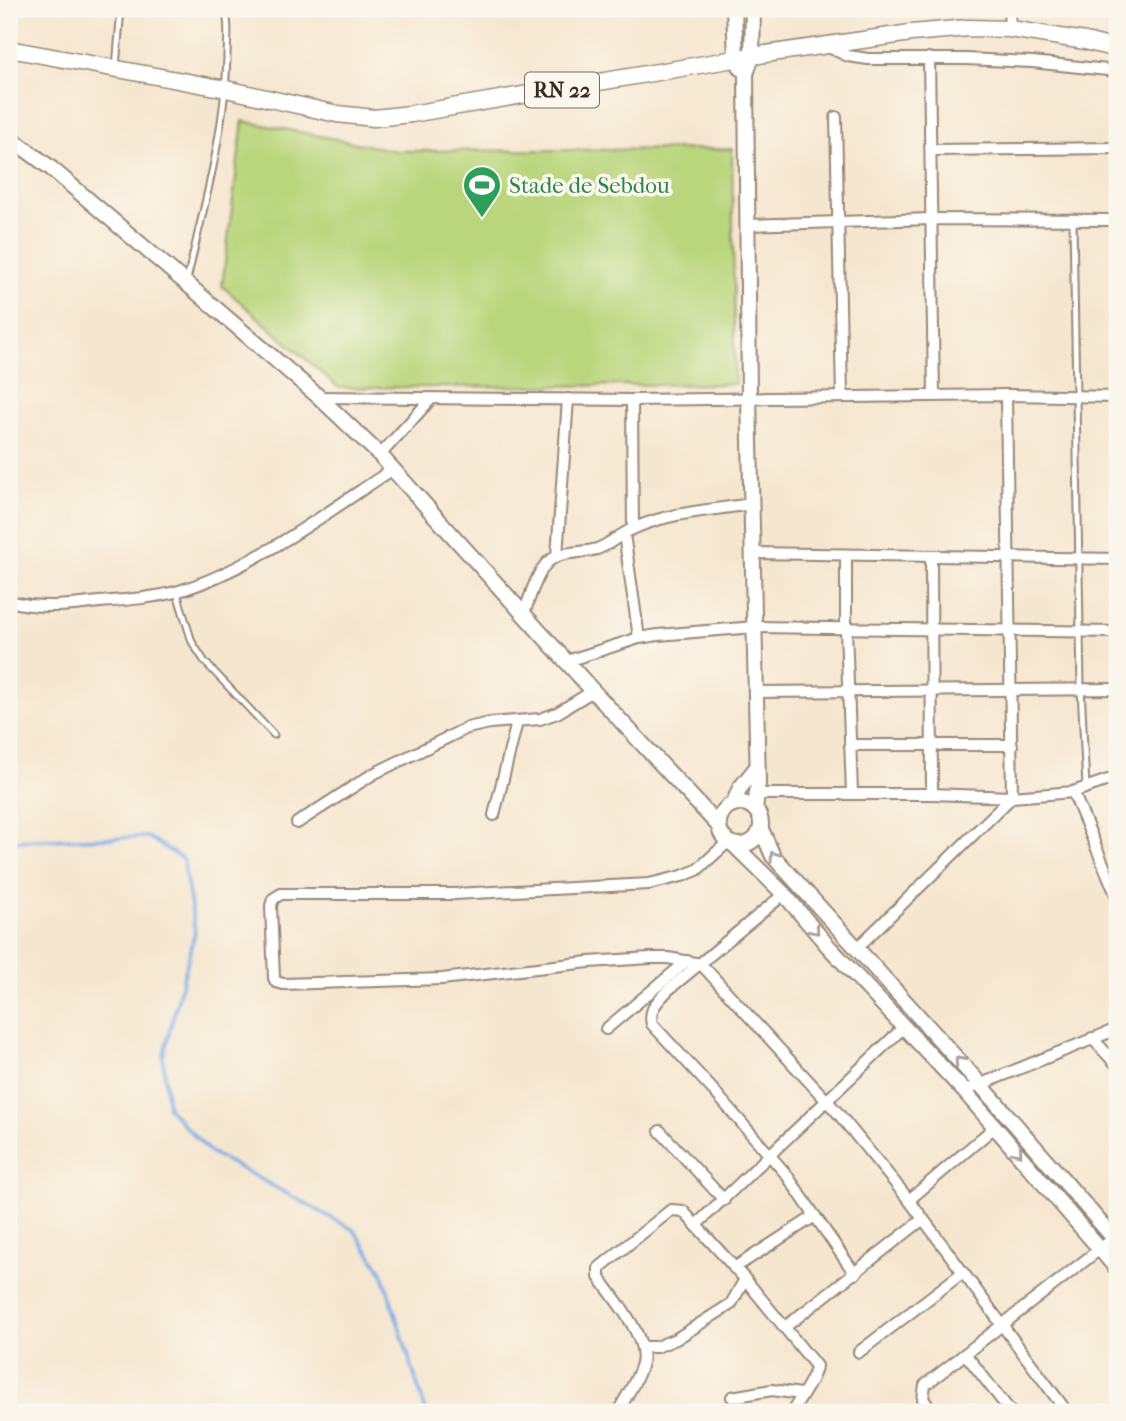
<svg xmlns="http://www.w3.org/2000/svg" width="1126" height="1421" font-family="'IM FELL French Canon',serif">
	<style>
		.green { fill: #b9d67c; stroke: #7a804d; stroke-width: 2 }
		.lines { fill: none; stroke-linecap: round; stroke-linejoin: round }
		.stream { stroke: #7bace6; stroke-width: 3.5 }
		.lane-casing { stroke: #988876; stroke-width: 9 }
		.street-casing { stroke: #988876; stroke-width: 14 }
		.secondary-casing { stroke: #988876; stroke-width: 18 }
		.primary-casing { stroke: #988876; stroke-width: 19 }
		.lane { stroke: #fff; stroke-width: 5 }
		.street { stroke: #fff; stroke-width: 10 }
		.secondary { stroke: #fff; stroke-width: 14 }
		.primary { stroke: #fff; stroke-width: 16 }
		.oneway { stroke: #a79f9a }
		.labels { text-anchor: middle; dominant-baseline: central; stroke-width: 7; stroke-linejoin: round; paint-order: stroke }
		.shield { fill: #fbf7ec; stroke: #75685c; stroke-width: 2 }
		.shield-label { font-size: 21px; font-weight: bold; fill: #3b2a1e }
		.leisure-label { font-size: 23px; fill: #27864d; stroke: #fbf7ec; text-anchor: start }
	</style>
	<rect width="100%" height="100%" fill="#fbf7ec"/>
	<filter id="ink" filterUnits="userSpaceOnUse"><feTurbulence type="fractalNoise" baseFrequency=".0143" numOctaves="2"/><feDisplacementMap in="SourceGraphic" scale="14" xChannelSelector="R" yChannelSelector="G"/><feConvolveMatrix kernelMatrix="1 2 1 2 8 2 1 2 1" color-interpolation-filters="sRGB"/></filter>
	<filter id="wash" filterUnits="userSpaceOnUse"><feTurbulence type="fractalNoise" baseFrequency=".00686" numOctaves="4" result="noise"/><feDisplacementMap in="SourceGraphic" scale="28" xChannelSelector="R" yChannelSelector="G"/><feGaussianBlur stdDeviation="1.57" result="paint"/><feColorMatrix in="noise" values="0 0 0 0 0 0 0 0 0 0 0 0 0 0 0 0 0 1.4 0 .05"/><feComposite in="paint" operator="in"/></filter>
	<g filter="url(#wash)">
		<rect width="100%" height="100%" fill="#f5e6cf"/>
		<path class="green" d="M243,121L397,151L732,149L735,384L339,388L222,286Z"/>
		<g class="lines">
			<path class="stream" d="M9,841L148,837L183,859L195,932L163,1057L168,1108L210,1152L354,1230L382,1272L426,1412"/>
		</g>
	</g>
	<g filter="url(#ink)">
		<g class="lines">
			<defs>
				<g id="lane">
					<path d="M9,32L14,47"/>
					<path d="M116,67L121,9"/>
					<path d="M1073,220L1081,688L1086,787"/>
					<path d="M187,280C204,206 225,132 227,57C227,41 230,24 225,9"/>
					<path d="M177,593L192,642L205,662L274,735"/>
				</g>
				<g id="street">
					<path d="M1009,9L1010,29"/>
					<path d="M826,46L848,56L868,59H966L1032,62L1117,71"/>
					<path d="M929,58L934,396"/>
					<path d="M836,117L842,397"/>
					<path d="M931,150L1117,148"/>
					<path d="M748,225L931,219L1117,220"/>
					<path d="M319,397L632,400L1006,395L1117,397"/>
					<path d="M632,400L633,528"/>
					<path d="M380,455L431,399"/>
					<path d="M624,534L639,638"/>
					<path d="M753,553L1117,559"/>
					<path d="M846,555V629L852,793"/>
					<path d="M557,556L568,399"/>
					<path d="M931,557L932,794"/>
					<path d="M9,601C38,609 69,606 99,602C125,600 154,598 179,591C252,569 329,511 393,469"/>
					<path d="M524,613C530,598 535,577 546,564C558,550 580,554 597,549C611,544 621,533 635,528C670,512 714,510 751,504"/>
					<path d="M567,661L639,638L658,635L755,627L1117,632"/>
					<path d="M755,692L1117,689"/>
					<path d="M850,745H1012"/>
					<path d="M1073,792L1117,897"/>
					<path d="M758,794H932L1012,797L1073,792L1117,777"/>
					<path d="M494,815L517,722"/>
					<path d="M297,823L373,774L467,728L490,723L540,719L557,713L593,691"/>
					<path d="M728,842L697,870L682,876L649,884L454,894H281L273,899L271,906L274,978L276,982L283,984L442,979L589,962L650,958H668L701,964L837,1112L909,1200L1067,1412"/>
					<path d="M784,894L668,990C658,1001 648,1009 652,1024L713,1090L786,1174L855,1274"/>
					<path d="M857,948L1012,797L1006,395"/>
					<path d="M606,1029L687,961"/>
					<path d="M1092,1038L1117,1065"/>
					<path d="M964,1091L1117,1029"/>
					<path d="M660,1131L724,1200"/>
					<path d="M909,1200L996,1126"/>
					<path d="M696,1225L904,1027"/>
					<path d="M734,1268L815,1216"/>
					<path d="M785,1327L922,1220"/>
					<path d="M643,1347H656L676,1339L731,1304L745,1279"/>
					<path d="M859,1352L962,1273"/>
					<path d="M966,1355L1011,1412"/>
					<path d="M732,1397L772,1390L801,1394"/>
					<path d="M618,1412C626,1396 638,1380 642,1363C648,1336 614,1299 599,1277V1268L671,1210L683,1211L745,1279L816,1366C816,1376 798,1402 792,1412"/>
					<path d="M933,1412L923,1399L925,1385L1114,1238"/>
				</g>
				<g id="secondary">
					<path d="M734,9L736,59L742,69"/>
					<path d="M753,9L752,56L746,74L749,398L758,783L755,810"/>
					<path d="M9,137L52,169L186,283L319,397L380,455L593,691L718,825"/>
					<circle cx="740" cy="824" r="21"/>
					<path d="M733,804L740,788L756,768"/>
					<path d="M761,829L773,856L980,1084L1117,1242"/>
					<path d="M734,845L784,894L828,946L964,1091L1117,1269"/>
				</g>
				<path id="primary" d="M9,49L226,89L337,114L374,118L411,114L752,56L911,33L969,28L1010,29L1085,41L1117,49"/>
			</defs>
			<use href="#lane" class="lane-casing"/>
			<use href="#street" class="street-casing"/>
			<use href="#secondary" class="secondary-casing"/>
			<use href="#primary" class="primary-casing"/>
			<use href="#lane" class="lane"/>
			<use href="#street" class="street"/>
			<use href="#secondary" class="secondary"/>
			<use href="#primary" class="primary"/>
		</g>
		<defs><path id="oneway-chevron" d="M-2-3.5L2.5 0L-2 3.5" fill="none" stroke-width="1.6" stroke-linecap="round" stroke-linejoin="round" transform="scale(1.75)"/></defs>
		<g class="oneway">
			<use href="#oneway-chevron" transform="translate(774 856) rotate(-126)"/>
			<use href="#oneway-chevron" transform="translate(815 930) rotate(49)"/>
			<use href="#oneway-chevron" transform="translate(959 1061) rotate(-132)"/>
			<use href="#oneway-chevron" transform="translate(1018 1152) rotate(50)"/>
		</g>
	</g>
	<defs>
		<symbol id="stadium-pin" viewBox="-11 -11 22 30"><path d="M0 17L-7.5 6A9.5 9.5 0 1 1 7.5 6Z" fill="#2e9e5b" stroke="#fbf7ec"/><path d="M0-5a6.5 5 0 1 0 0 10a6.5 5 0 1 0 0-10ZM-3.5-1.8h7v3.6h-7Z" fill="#fff"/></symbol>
	</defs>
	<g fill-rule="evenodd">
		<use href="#stadium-pin" x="460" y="163" width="44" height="60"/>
	</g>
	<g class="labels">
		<rect class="shield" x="525" y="72.5" width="74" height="35" rx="5"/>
		<g class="shield-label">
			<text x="562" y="90">RN 22</text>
		</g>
		<g class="leisure-label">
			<text x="509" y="185">Stade de Sebdou</text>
		</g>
	</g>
	<rect width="1126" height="1421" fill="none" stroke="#fbf7ec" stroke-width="35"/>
</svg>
